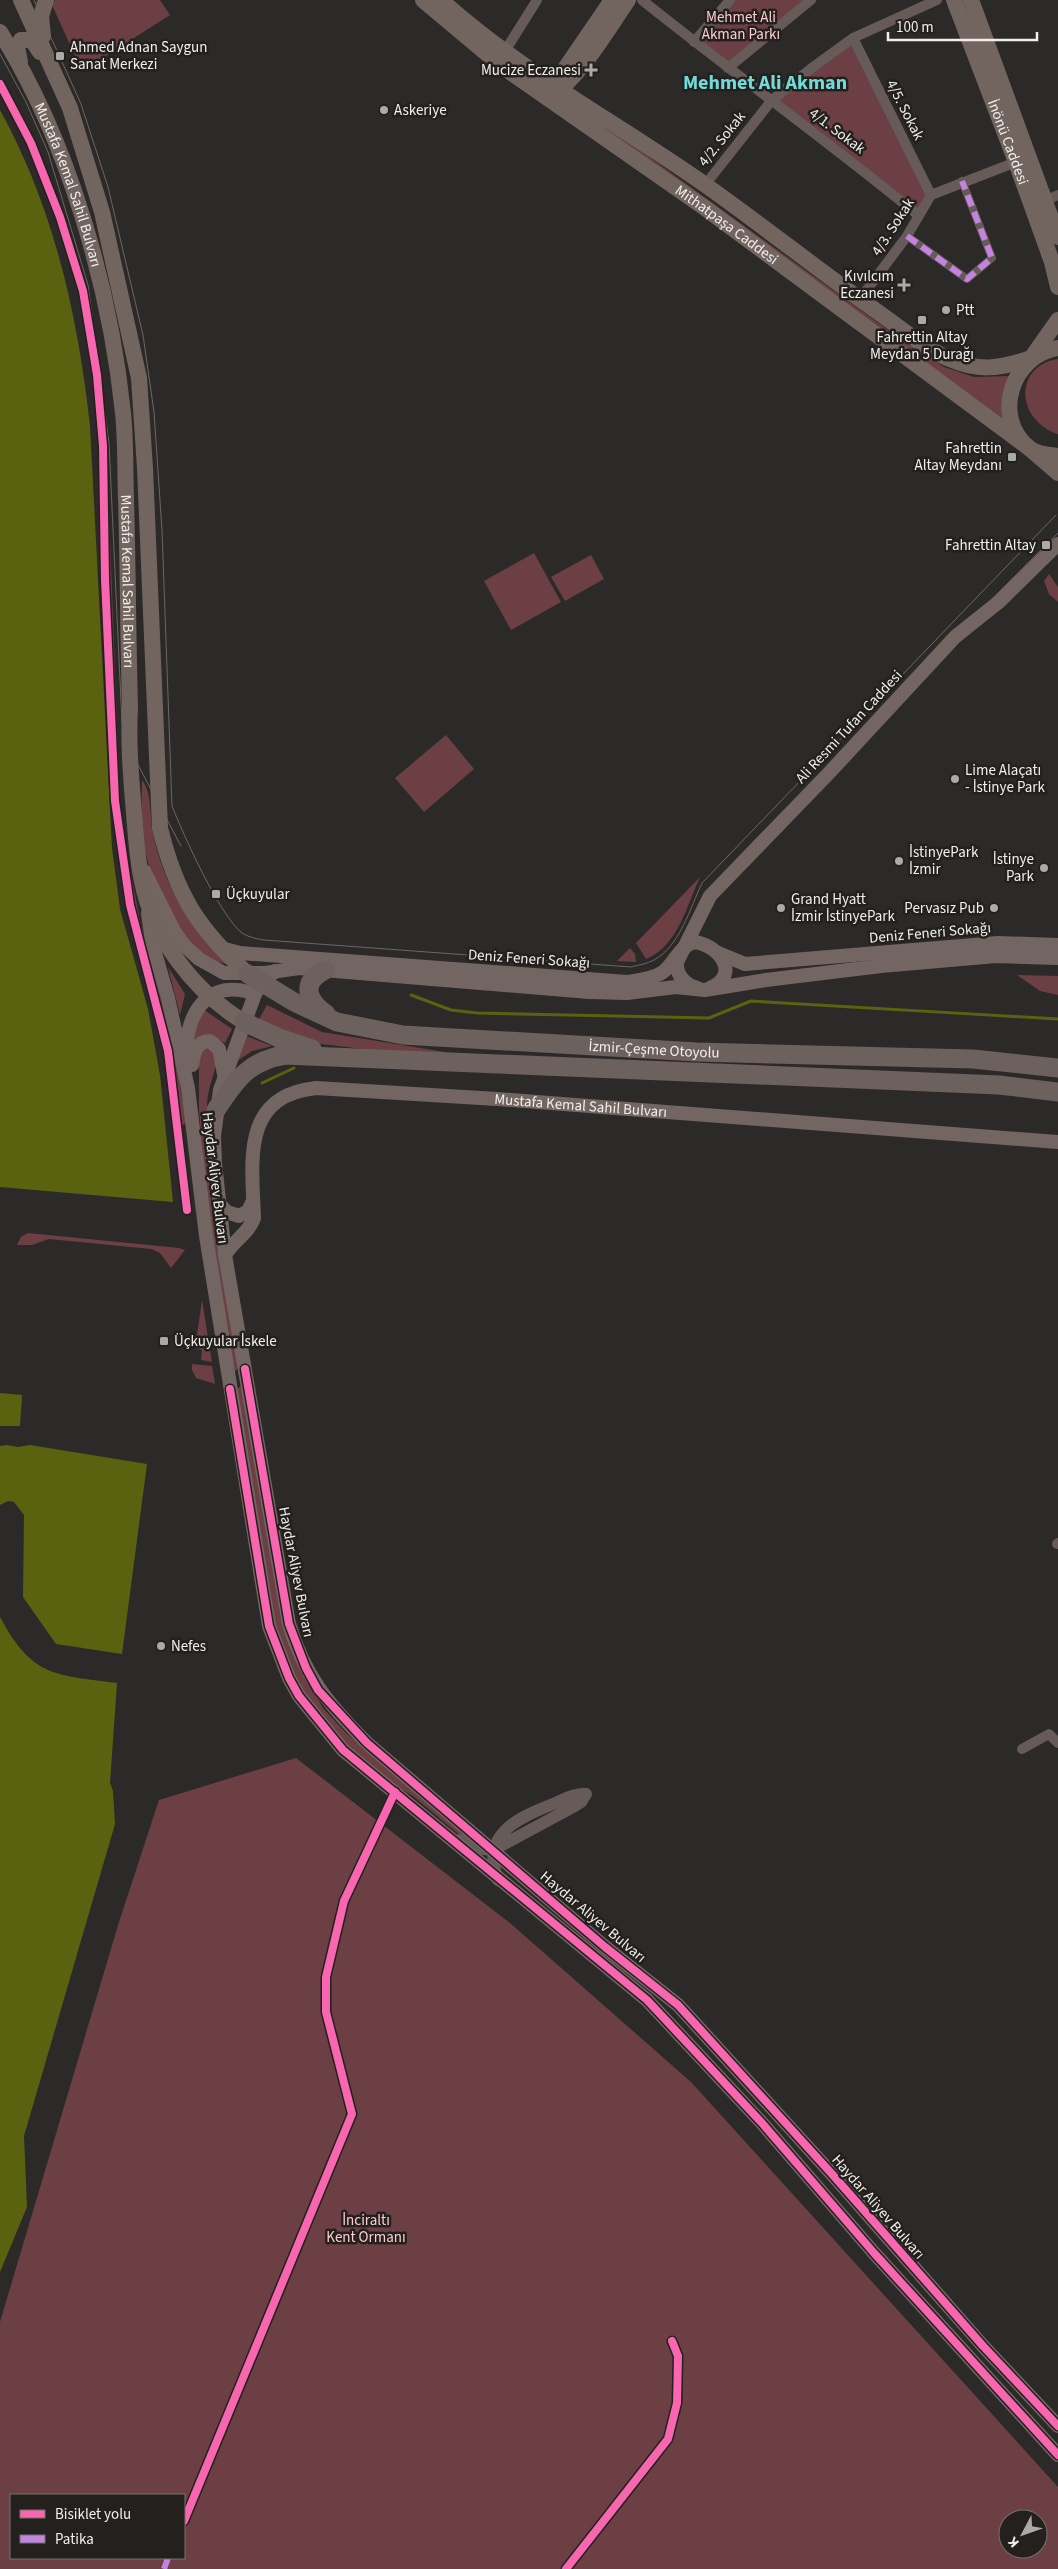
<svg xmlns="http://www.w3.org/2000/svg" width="1058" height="2569" font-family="'Source Sans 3',sans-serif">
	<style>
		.green { fill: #6c3f45; fill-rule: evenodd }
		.water { fill: #5a6210 }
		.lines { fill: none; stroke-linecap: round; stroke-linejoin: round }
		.stream { stroke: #5a6210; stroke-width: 3 }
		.pedestrian { stroke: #665b58; stroke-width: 8 }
		.minor { stroke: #665b58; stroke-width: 10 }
		.tertiary { stroke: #665b58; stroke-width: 12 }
		.secondary { stroke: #736662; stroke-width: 14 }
		.primary { stroke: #726560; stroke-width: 16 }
		.motorway { stroke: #6d615d; stroke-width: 19 }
		.tram { stroke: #6d6664; stroke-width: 1 }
		.quiet { stroke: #c483df; stroke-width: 6; stroke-dasharray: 12 6; stroke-linecap: butt }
		.cycleway-casing { stroke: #23201d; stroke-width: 11 }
		.cycleway { stroke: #f766af; stroke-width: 8 }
		.poi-dot { fill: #acaaa8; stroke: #23201d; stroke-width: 2 }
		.labels { text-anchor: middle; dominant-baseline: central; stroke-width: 5; stroke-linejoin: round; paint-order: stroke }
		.park-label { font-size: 15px; fill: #fdccd1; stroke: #23201d }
		.poi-label { font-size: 15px; fill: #f1efed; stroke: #23201d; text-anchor: start }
		.street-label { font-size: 15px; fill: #f1efed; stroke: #23201d }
		.district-label { font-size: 20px; font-weight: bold; fill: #70dcda; stroke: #23201d }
	</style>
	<rect width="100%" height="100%" fill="#2c2a28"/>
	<g class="green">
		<path d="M55,0H160L170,15L82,71L52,5Z"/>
		<path d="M730,0H811L728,68L694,42Z"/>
		<path d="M853,38L931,195L918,215L772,100Z"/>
		<path d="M565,96L899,338L944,367L974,377L1011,376L1003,420L563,103Z"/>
		<path d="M1058,359V434H1057C1015,418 1014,366 1058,359Z"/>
		<path d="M106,481L109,512L120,803L127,854L140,920L175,1052L186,1122L180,1128L171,1054L161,1008L140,940L126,878L116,800Z"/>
		<path d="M534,553L561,602L511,630L484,581Z"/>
		<path d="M591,555L604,579L565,601L551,577Z"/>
		<path d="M1049,574L1058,587V602L1049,594L1044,581Z"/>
		<path d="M446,735L474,769L424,812L395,778Z"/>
		<path d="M142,780C153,795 149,815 153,834C164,885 190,930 228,964C204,960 195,948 181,929C144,878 140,841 142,780Z"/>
		<path d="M700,877C687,905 678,946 646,959L636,943Z"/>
		<path d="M630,948L635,954L636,962L617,961Z"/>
		<path d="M168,967L185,994L180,1015Z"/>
		<path d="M1017,975L1058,976V995L1040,991Z"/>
		<path d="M267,1005L322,1032L457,1054L420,1056L314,1043L258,1021Z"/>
		<path d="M200,1007L232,1029L225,1043L207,1035L192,1043Z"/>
		<path d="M244,1035L272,1046L252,1051L237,1061Z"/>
		<path d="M206,1046L220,1052C216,1068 208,1087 207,1104C204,1192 223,1281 238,1368L234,1373L205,1190L199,1109V1052Z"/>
		<path d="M28,1233L179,1248L185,1250L171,1268L160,1253L151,1249L49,1239L32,1245H17L21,1237Z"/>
		<path d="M202,1300L212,1362L201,1360L202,1350L195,1348Z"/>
		<path d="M192,1364L212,1366L215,1384L196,1378L192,1370Z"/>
		<path d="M243,1384L281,1617L287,1639L302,1671L323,1708L346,1733L478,1842L469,1843L413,1796L392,1784L346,1744L318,1714L294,1676L273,1620L236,1390Z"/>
		<path d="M296,1758L510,1923L691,2082L1058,2487V2569H0V2322L119,1922L159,1800ZM11,2495H184V2558H11ZM1008,2519H1038V2549H1008Z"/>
	</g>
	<g class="water">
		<path d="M0,110C54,208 78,316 90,426L112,848L120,909L148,1009L160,1075L173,1202L0,1187Z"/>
		<path d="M0,1393L22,1395L20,1426H0Z"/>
		<path d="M7,1445L18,1447L30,1445L147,1464L122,1654L56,1644L23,1597L24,1515L14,1502L8,1501L0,1505V1446Z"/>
		<path d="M0,1617C32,1677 55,1675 117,1683L110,1783L113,1791L115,1824L24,2136L27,2207L0,2272Z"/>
	</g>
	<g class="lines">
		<g class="stream">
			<path d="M411,995L451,1010L477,1013L709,1018L751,1001L1058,1019"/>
			<path d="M262,1083L294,1068"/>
		</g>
		<path class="pedestrian" d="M907,236L967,279L992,258L962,181"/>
		<g class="minor">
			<path d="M642,0C733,73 828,141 918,215"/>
			<path d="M853,38L931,195"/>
			<path d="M694,42L730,0"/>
			<path d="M505,51L537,0"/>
			<path d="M728,68L811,0"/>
			<path d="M705,185L772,100L813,67L853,38L937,0"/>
			<path d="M1044,201L1058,195"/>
			<path d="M860,299L907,236L931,195L1016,162"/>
			<path d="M1057,1544L1058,1543"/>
			<path d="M1022,1749L1049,1734L1058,1743"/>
		</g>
		<path class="tertiary" d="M460,1840L472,1848L493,1850L573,1807L581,1802L586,1794C575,1793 563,1800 553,1804C517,1818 480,1835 498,1880"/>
		<g class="secondary">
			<path d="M144,871L174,931L185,946L199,959L224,973H265L299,968L589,992L627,993L676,987L705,990L766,980L881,966L996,956L1058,958"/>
			<path d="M148,913L152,942L168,998L188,1088L206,1236L269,1626L289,1678L299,1696L343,1750L647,2000L762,2123L874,2253L1058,2455"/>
			<path d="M221,948L240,953L627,982C639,980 653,979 663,972C675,963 679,946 695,942C720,946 741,975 710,988"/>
			<path d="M718,953L745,964L998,943L1058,945"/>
			<path d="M275,971L262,983L255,994L220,1090L214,1136L215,1163L225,1255L289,1624C304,1675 329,1705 367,1743L605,1947L678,2005L832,2174L983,2346L1058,2426"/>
			<path d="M697,988C685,984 676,976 677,962L710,896L829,773L955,637L1000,601L1058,544"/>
			<path d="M186,1060C184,1017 206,976 255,994"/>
			<path d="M192,1065C194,1053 196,1041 210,1041L219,1049L224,1074"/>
			<path d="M219,1204L227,1212L239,1216L248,1211L253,1201"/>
			<path id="s1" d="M225,1255C233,1241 249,1233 254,1218C252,1160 241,1096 316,1088L497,1099L1058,1142"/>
		</g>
		<g class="primary">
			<path d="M21,0L70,108L102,212L139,378L145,468L160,828C176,894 198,929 248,974"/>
			<path id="s2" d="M423,0L503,67L705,208L1029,448L1058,473"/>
			<path d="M441,0C521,72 617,123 704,184C762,225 817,269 875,310C898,326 921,346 947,358C979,372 999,369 1031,358"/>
			<path id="s3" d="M954,0L1016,162L1052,262L1058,287"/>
			<path d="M971,0L1058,237"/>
			<path id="s4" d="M0,32C68,140 110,286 123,413C126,441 125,471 126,499C128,569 128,638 130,707C128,743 131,777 134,813C136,836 137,859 142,881C153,939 195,992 244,1022"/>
			<path d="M43,36L41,16L46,0"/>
			<path d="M20,62L17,47L21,40H32L40,52"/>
			<path d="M560,76L612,0"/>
			<path d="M553,95C581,75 608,29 628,0"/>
			<path d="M1058,348C1012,355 991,417 1029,448C1036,454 1049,455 1058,456"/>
			<path d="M1034,354L1058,320"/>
		</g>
		<g class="motorway">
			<path d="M325,970C300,983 307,1000 326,1014"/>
			<path id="s5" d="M248,974L294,1002L337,1022L403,1035L697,1052L973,1059L1058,1068"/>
			<path d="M244,1022L279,1038L312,1049"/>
			<path d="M216,1110C236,1080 248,1061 285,1055L999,1085L1058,1092"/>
		</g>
		<g class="tram">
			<path d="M34,0L81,104L108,187L143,335L154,412L162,530L172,806C183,834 220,916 242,933C248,937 257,939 264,940L631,967C638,965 647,964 654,960C680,946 690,908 702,883L1056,515"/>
			<path d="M0,54L26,102L48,152L88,285L109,443L122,723L128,746L181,846"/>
			<path d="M951,632L989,602L1058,533"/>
		</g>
		<g class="quiet">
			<path d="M907,236L967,279L992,258L962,181"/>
			<path d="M164,2569L168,2558"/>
		</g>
		<defs>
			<g id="cycleway">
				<path d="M0,84L31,143L60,217L83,291L97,375L103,446L105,579L115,801L130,905L168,1051L187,1210"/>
				<path d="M245,1369L289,1624L306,1668L318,1690L367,1743L605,1947L678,2005L832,2174L983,2346L1058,2426"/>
				<path d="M230,1389L269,1626L289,1678L299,1696L343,1750L647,2000L762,2123L874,2253L1058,2455"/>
				<path d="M184,2521L352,2114L326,2012V1977L344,1901L395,1792"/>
				<path d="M566,2569L668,2439L677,2403L678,2356L672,2341"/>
			</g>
		</defs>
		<use href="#cycleway" class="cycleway-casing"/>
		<use href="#cycleway" class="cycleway"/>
	</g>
	<g class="poi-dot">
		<rect x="55" y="51" width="10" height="10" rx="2.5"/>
		<path d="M588.5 62.5h5v5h5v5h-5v5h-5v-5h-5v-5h5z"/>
		<circle cx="384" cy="110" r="5"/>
		<path d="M901.5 277.5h5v5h5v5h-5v5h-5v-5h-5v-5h5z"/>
		<circle cx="946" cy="310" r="5"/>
		<rect x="917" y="315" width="10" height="10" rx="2.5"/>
		<rect x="1007" y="452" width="10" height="10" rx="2.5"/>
		<rect x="1041" y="540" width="10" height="10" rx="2.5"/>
		<circle cx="955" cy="779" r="5"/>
		<circle cx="899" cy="861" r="5"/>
		<circle cx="1044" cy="868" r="5"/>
		<rect x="211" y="889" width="10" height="10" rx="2.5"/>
		<circle cx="781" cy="908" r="5"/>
		<circle cx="994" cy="908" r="5"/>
		<rect x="159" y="1336" width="10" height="10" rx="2.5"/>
		<circle cx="161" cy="1646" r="5"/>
	</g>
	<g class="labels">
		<g class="park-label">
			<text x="741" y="17">Mehmet Ali<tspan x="741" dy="17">Akman Parkı</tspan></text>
			<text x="366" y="2220">İnciraltı<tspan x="366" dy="17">Kent Ormanı</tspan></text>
		</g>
		<g class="poi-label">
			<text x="70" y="47">Ahmed Adnan Saygun<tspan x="70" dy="17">Sanat Merkezi</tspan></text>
			<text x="581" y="70" text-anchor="end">Mucize Eczanesi</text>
			<text x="394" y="110">Askeriye</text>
			<text x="894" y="276" text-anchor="end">Kıvılcım<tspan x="894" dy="17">Eczanesi</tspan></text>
			<text x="956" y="310">Ptt</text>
			<text x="922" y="337" text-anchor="middle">Fahrettin Altay<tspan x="922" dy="17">Meydan 5 Durağı</tspan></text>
			<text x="1002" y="448" text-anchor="end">Fahrettin<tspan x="1002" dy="17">Altay Meydanı</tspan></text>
			<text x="1036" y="545" text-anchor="end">Fahrettin Altay</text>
			<text x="965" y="770">Lime Alaçatı<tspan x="965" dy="17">- İstinye Park</tspan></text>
			<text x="909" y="852">İstinyePark<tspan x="909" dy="17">İzmir</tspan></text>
			<text x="1034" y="859" text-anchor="end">İstinye<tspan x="1034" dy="17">Park</tspan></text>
			<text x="226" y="894">Üçkuyular</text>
			<text x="791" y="899">Grand Hyatt<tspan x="791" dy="17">İzmir İstinyePark</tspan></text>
			<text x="984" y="908" text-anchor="end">Pervasız Pub</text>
			<text x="174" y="1341">Üçkuyular İskele</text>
			<text x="171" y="1646">Nefes</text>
		</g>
		<g class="street-label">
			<text transform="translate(905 110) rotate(63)">4/5. Sokak</text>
			<text transform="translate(837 131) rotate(37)">4/1. Sokak</text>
			<text transform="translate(722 139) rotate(-51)">4/2. Sokak</text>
			<text stroke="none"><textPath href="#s3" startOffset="152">İnönü Caddesi</textPath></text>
			<text stroke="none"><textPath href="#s4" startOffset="168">Mustafa Kemal Sahil Bulvarı</textPath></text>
			<text stroke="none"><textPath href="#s2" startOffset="378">Mithatpaşa Caddesi</textPath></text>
			<text transform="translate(893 227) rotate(-57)">4/3. Sokak</text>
			<text stroke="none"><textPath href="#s4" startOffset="572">Mustafa Kemal Sahil Bulvarı</textPath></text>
			<text transform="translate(849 727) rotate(-47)">Ali Resmi Tufan Caddesi</text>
			<text transform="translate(930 933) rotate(-5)">Deniz Feneri Sokağı</text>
			<text transform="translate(529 959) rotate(4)">Deniz Feneri Sokağı</text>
			<text stroke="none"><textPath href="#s5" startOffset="420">İzmir-Çeşme Otoyolu</textPath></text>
			<text stroke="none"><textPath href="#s1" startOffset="478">Mustafa Kemal Sahil Bulvarı</textPath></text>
			<text transform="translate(215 1178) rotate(83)">Haydar Aliyev Bulvarı</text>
			<text transform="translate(296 1572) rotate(79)">Haydar Aliyev Bulvarı</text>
			<text transform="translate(593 1917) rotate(40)">Haydar Aliyev Bulvarı</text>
			<text transform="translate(878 2207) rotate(49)">Haydar Aliyev Bulvarı</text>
		</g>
		<g class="district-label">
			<text x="765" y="83">Mehmet Ali Akman</text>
		</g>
	</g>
	<rect x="10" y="2494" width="175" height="65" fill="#23201d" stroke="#757370"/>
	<rect x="20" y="2510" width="25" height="8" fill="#f766af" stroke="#757370"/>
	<text x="55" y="2519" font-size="15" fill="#f1efed">Bisiklet yolu</text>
	<rect x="20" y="2535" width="25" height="8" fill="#c483df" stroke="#757370"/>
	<text x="55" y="2544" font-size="15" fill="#f1efed">Patika</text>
	<g transform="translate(1023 2534) rotate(229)"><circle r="24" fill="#23201d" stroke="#757370"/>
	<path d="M0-4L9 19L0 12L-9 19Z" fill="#acaaa8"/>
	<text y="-8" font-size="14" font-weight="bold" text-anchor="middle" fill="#f1efed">K</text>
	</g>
	<path d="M888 32v8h149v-8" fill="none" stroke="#f1efed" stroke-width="2.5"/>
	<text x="896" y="32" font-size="15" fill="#f1efed" stroke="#23201d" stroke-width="4" paint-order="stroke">100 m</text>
</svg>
